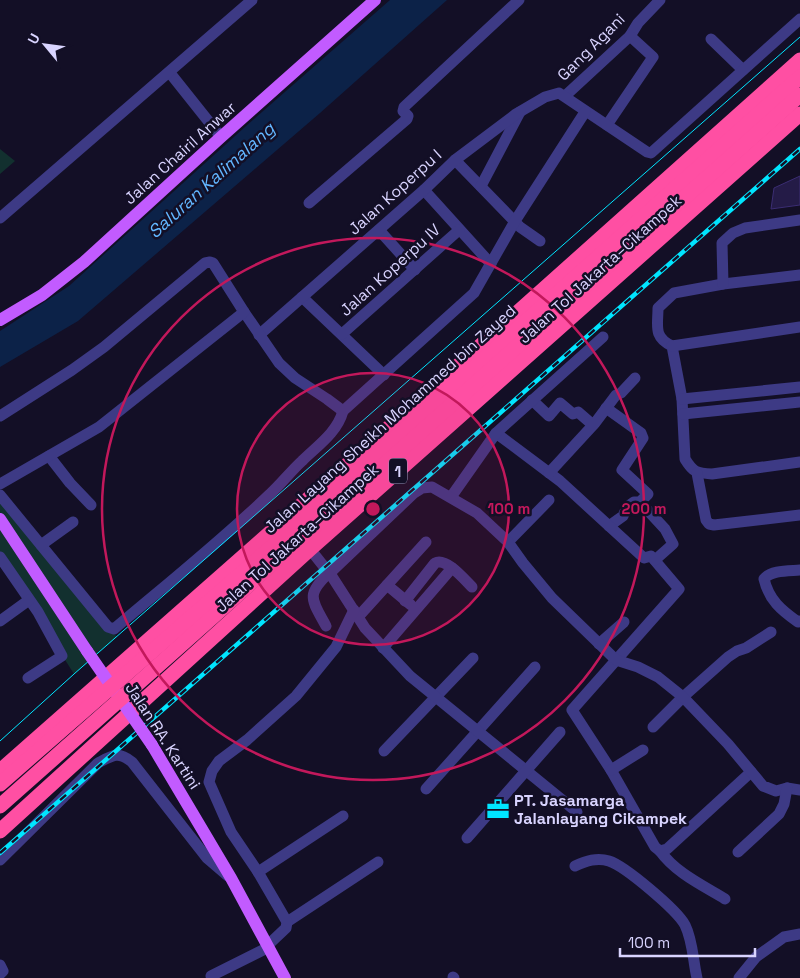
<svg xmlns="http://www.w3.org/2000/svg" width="800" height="978" font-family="'Space Grotesk',sans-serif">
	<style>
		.green { fill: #12302f }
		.water { fill: #0c2248 }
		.building { fill: #241b47; stroke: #3b2d73 }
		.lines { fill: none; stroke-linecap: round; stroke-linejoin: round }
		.minor { stroke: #3d3a85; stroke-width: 11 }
		.major { stroke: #c25bff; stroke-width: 12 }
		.highway { stroke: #ff4fa3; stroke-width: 15 }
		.tram { stroke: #00e5ff; stroke-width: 1 }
		.rail-casing { stroke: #00e5ff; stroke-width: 4.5 }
		.rail { stroke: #130f26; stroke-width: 2.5; stroke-dasharray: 8; stroke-linecap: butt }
		.major-bridge { stroke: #c25bff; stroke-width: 12 }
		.highway-bridge { stroke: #ff4fa3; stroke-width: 15 }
		.ring { fill: none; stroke: #c2185b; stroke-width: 2.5 }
		.labels { text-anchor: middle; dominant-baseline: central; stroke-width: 5; stroke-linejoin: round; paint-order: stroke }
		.shield { fill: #130f26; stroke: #9e99be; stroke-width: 1 }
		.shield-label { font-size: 15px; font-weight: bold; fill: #d9d4ff }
		.street-label { font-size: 16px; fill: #d9d4ff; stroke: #130f26 }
		.poi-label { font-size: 16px; font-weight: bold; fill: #d9d4ff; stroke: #130f26; text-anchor: start }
		.water-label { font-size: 18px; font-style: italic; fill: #62b6ff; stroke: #130f26 }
		.centre { fill: #c2185b; stroke: #130f26; stroke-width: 2.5 }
		.ring-label { font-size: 15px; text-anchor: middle; font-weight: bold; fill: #c2185b; stroke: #130f26; stroke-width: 5; stroke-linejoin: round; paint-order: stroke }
	</style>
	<rect width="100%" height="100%" fill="#130f26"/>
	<g class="green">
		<path d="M0,149L15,161L0,174Z"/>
		<path d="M0,495L117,637L74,674L0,557Z"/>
	</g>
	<path class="water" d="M390,0H447L320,113L78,321L0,367V331L69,286L245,127Z"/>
	<path class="building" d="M800,176V205L771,209L774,188Z"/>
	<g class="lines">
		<g class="minor">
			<path d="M711,39L743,70"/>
			<path d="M170,73L221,137"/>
			<path d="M565,96L630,36L638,23L660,0"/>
			<path d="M607,125L653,57L630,36"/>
			<path d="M455,160L520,227L540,241"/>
			<path d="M481,186L520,112"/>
			<path d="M424,190L491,264"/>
			<path d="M309,203L407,119L408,116L403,111L404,107L519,0"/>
			<path d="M0,218L252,0"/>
			<path d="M379,230L415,270"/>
			<path d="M800,275L723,284L674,293L658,308C658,326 653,337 672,346L682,399L685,459C693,472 696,473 712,474L800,462"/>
			<path d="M723,284L722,243L733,233L745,228L800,220"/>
			<path d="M302,297L384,375"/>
			<path d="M342,334L459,230"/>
			<path d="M259,335L424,190L455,160L516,114L545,97L559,93L647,152L651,153L800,19"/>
			<path d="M672,346L800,327"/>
			<path d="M682,399L800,387"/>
			<path d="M532,400L549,416L560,403L573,414L578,412L593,425"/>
			<path d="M606,408L641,433L643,438L622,470L648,494L640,502H634L627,507L623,516L609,526"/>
			<path d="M683,414L800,402"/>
			<path d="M0,416L72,370L104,347L205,263L210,262L213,263L244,312L279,363L295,378L327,399L343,411"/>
			<path d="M496,433L560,481L644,558L651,556L679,589L572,710L611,770L655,847L660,851L667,849L751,772"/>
			<path d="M49,456L70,483L91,505"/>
			<path d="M549,473L595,423L616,395L621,393L635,378"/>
			<path d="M697,473L706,520L709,524L714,525L800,515"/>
			<path d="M0,484L99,427L244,312"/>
			<path d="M0,495L108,627L114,629C166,585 220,542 270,494C281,484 291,471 302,461C317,446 337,433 343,411L474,293L515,221L585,112"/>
			<path d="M451,497L496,433L603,337"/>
			<path d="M640,502L665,529L673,544L655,560"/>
			<path d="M508,542L549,500"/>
			<path d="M41,545L73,522"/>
			<path d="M310,549L329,573"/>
			<path d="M0,557L38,612L62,656L28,678"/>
			<path d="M800,570C789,571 771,570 764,579C769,600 781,610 798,622L800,621"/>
			<path d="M387,585L411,605"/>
			<path d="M405,601L435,563C446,557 464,579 472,587"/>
			<path d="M358,617L426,542"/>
			<path d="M0,621L29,600"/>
			<path d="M326,626C312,600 305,595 329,573H331"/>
			<path d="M599,644L624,622"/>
			<path d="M383,648L452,568"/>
			<path d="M653,727L683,697L728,657L737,651L746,648L771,632"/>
			<path d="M384,751L473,658"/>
			<path d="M611,770L643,750"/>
			<path d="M426,789L535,667"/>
			<path d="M577,812L410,676L365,628L331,575L332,571L414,493L422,488L432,487L477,513L508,542L523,563L552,598L616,660L638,667L658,677L683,697L728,744L763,786L776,791L787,788L800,790"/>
			<path d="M467,838L560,732"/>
			<path d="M660,851C676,873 702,885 725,899"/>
			<path d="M738,852L779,814L784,804L787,788"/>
			<path d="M0,860L98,763C113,755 118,751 132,762L207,858L228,876"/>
			<path d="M575,866C586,861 597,857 609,861C625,866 677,910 685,925C693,941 693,961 697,978"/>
			<path d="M258,872L343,816"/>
			<path d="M287,922L378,862"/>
			<path d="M268,945L286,928L287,922L258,872L231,832L209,782L212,771L219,761L247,740L296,696L336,647L354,610"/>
			<path d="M0,965L3,971L0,974"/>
			<path d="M211,976L269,947"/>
			<path d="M453,977L454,978"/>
			<path d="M739,978L756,957L784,937L800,934"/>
		</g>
		<g class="major">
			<path d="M0,320L42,295L84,262L221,137L375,0"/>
			<path d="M0,519L87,651"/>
			<path d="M152,745L231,878L285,978"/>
		</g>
		<g class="highway">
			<path d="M0,771L365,449L800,60"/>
			<path d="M0,831L310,549L800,114"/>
		</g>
		<path class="tram" d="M0,741L74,674L800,37"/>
		<defs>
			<path id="rail" d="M0,853L800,149"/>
		</defs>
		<use href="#rail" class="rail-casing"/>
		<use href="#rail" class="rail"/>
		<path class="major-bridge" d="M87,651L152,745"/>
		<g class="highway-bridge">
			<path d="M0,784L329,497L800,77"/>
			<path d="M0,806L800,95"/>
		</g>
	</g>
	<circle cx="373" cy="509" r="136" fill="#c2185b" fill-opacity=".12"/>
	<g class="ring">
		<circle cx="373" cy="509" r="136"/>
		<circle cx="373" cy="509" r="271"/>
	</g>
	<defs>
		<symbol id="office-bare" viewBox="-9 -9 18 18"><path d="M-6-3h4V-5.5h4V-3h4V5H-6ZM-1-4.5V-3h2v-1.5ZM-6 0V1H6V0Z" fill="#00e5ff" stroke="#130f26" stroke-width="2.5" paint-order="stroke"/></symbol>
	</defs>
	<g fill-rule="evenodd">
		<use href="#office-bare" x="482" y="793" width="32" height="32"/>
	</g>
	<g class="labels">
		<rect class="shield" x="389" y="458.5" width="18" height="25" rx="4"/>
		<g class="shield-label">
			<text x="398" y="471">1</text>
		</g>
		<g class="street-label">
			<text transform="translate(591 47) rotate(-45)">Gang Agani</text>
			<text transform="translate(180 153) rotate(-42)">Jalan Chairil Anwar</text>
			<text transform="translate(395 192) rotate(-42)">Jalan Koperpu I</text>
			<text transform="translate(600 269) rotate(-42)">Jalan Tol Jakarta–Cikampek</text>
			<text transform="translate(390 270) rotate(-42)">Jalan Koperpu IV</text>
			<text transform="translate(390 419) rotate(-42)">Jalan Layang Sheikh Mohammed bin Zayed</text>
			<text transform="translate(297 538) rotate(-42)">Jalan Tol Jakarta–Cikampek</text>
			<text transform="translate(163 736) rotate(57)">Jalan RA. Kartini</text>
		</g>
		<g class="poi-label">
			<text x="514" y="800">PT. Jasamarga<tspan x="514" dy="18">Jalanlayang Cikampek</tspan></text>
		</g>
		<g class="water-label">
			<text transform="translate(211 180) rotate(-42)">Saluran Kalimalang</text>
		</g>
	</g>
	<circle cx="373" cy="509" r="8" class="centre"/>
	<g class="ring-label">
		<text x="509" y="514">100 m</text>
		<text x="644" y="514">200 m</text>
	</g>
	<g transform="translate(45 45) rotate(299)" stroke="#130f26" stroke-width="4" paint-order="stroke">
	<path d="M0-4L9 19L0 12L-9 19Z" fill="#d9d4ff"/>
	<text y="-8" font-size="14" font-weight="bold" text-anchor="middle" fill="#d9d4ff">U</text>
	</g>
	<path d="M620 948v8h135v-8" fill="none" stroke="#d9d4ff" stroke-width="2.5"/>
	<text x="628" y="948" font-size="15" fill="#d9d4ff" stroke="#130f26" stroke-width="4" paint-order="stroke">100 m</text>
</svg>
